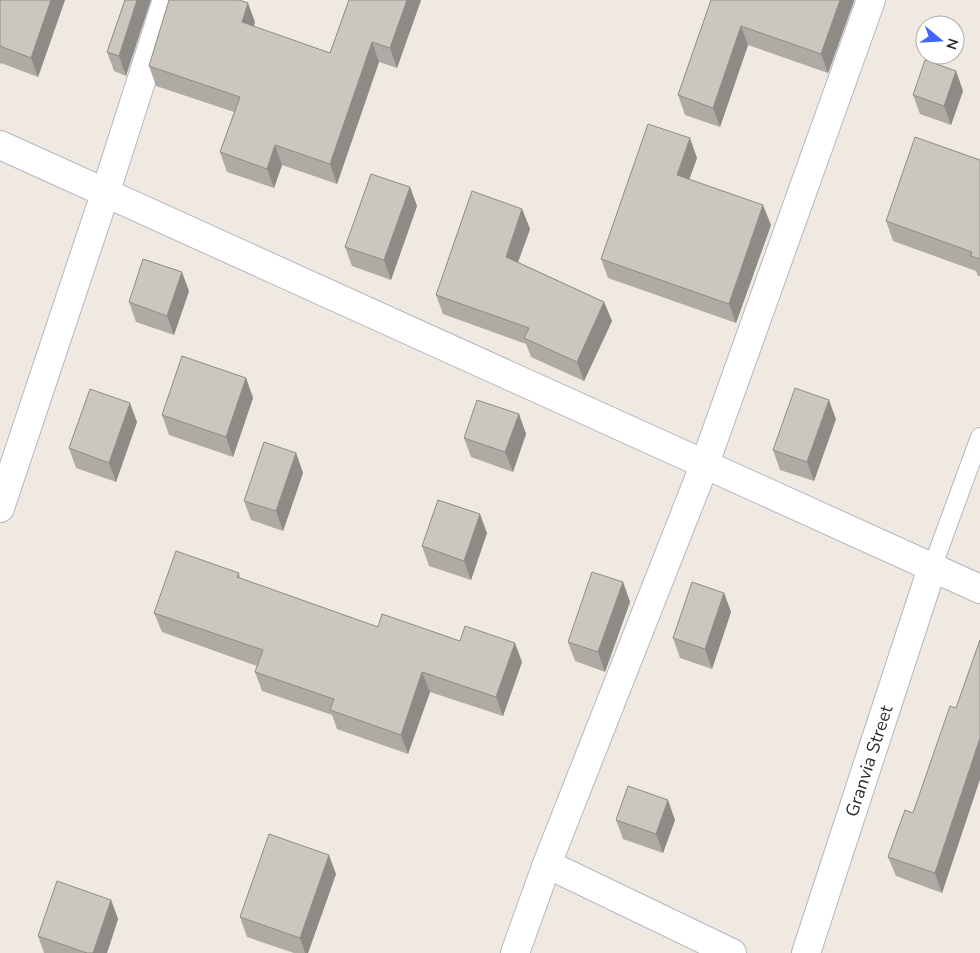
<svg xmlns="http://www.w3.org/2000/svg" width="980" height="953" font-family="'Nunito Sans',sans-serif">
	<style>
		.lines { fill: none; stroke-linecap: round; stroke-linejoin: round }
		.lane-casing { stroke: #b4b7c1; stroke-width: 20 }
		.street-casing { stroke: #b4b7c1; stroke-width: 30 }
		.secondary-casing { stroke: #b4b7c1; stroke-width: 30 }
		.lane { stroke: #fff; stroke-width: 18 }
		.street { stroke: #fff; stroke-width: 28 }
		.secondary { stroke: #fff; stroke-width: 28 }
		.wall { fill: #afaba4 }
		.shaded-wall { fill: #8e8b86 }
		.building { fill: #cbc7bf; stroke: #8e8b86 }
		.labels { text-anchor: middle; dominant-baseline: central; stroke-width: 4; stroke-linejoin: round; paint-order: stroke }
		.street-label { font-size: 18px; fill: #2e2e2e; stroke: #fff }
	</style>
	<rect width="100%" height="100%" fill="#efe9e1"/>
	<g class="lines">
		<defs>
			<path id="lane" d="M932,568L980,437"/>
			<g id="street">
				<path d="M0,145L980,589"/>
				<path d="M0,508L105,194L167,0"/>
				<path d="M547,864L732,953"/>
				<path d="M515,953L547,864L704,466L871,0"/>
			</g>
			<path id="secondary" d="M806,953L932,568"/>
		</defs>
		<use href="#lane" class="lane-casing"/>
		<use href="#street" class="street-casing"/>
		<use href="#secondary" class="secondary-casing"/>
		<use href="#lane" class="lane"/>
		<use href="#street" class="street"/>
		<use href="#secondary" class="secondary"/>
	</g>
	<g class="wall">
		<path d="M0,0H65L38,77L1,63L0,65Z"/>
		<path d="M125,0L126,76L114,71L107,52Z"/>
		<path d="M349,0H421L397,68L379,62L337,184L282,165L274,188L227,172L220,152L234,112L156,86L149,66L255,22L254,27L330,53Z"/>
		<path d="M711,0L854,1L828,73L748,45L720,127L685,115L678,95Z"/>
		<path d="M956,71L963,91L951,125L920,114L913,95Z"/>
		<path d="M697,158L689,179L771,225L736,323L608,278L601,259Z"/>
		<path d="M980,160V276H978L976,271L893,241L886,221Z"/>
		<path d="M410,187L417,206L391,280L352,266L345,247Z"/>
		<path d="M522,209L530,229L518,262L604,302L612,321L584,381L531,357L526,344L443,314L436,295Z"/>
		<path d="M189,291L174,335L136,322L129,302Z"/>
		<path d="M246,378L253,398L233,457L169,435L162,415Z"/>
		<path d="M519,414L526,434L513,472L471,457L464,438Z"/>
		<path d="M836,419L814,481L780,470L773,450Z"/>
		<path d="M137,422L116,482L76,468L69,448Z"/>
		<path d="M296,453L303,473L283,531L251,520L244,501Z"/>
		<path d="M487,533L471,580L429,566L422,546Z"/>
		<path d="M239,573L240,578L378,627L522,662L503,716L430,692L408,754L337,729L332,715L262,691L255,672L257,666L162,632L154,613Z"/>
		<path d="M623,582L630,602L605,672L575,661L568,642Z"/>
		<path d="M724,593L731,612L712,669L680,658L673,638Z"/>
		<path d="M980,640V779L942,893L896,876L888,857L913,813L956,708Z"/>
		<path d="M616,820H675L663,853L623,839Z"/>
		<path d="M336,874L308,953H294L247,937L240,917Z"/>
		<path d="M111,900L118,919L107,953H44L38,936Z"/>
	</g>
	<g class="shaded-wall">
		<path d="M51,0H65L38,77L31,58Z"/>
		<path d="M137,0H151L126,76L119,56Z"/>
		<path d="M407,0H421L397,68L390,48Z"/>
		<path d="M840,0H854V1L828,73L821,54Z"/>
		<path d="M248,3L255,22L249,42L242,22Z"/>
		<path d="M741,26L748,45L720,127L713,108Z"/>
		<path d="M372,42L379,62L337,184L330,164Z"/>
		<path d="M956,71L963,91L951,125L944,106Z"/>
		<path d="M690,138L697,158L684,194L677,175Z"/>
		<path d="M275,145L282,165L274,188L267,169Z"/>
		<path d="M410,187L417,206L391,280L384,260Z"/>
		<path d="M763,205L771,225L736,323L729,304Z"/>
		<path d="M522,209L530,229L513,276L506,257Z"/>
		<path d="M182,272L189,291L174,335L167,316Z"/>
		<path d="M604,302L612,321L584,381L577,362Z"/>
		<path d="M246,378L253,398L233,457L226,437Z"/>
		<path d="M829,400L836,419L814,481L807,462Z"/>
		<path d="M130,403L137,422L116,482L109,463Z"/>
		<path d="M519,414L526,434L513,472L505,452Z"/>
		<path d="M296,453L303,473L283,531L276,511Z"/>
		<path d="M480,514L487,533L471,580L464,561Z"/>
		<path d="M623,582L630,602L605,672L598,652Z"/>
		<path d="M724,593L731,612L712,669L705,649Z"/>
		<path d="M515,643L522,662L503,716L496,697Z"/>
		<path d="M422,672L430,692L408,754L401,735Z"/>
		<path d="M980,738V779L942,893L935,873Z"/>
		<path d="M668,800L675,820L663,853L656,834Z"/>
		<path d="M329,855L336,874L308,953H305L300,938Z"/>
		<path d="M111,900L118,919L107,953H93Z"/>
	</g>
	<g class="building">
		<path d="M0,0H51L31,58L0,46Z"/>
		<path d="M125,0H137L119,56L107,52Z"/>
		<path d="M169,0H239L248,3L242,22L330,53L349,0H407L390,48L372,42L330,164L275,145L267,169L220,152L240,97L149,66Z"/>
		<path d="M711,0H840L821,54L741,26L713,108L678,95Z"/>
		<path d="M925,60L956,71L944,106L913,95Z"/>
		<path d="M648,124L690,138L677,175L763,205L729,304L601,259Z"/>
		<path d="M915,137L980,160V259L971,256L972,252L886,221Z"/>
		<path d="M371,174L410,187L384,260L345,247Z"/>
		<path d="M472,191L522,209L506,257L604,302L577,362L524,338L529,328L436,295Z"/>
		<path d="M143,259L182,272L167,316L129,302Z"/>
		<path d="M182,356L246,378L226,437L162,415Z"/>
		<path d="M795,388L829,400L807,462L773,450Z"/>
		<path d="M90,389L130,403L109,463L69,448Z"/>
		<path d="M477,400L519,414L505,452L464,438Z"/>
		<path d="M264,442L296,453L276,511L244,501Z"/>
		<path d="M438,500L480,514L464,561L422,546Z"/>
		<path d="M176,551L239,573L237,577L378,627L382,614L460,641L465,626L515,643L496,697L422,672L401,735L330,710L334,699L255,672L263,650L154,613Z"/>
		<path d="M592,572L623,582L598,652L568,642Z"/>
		<path d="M692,582L724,593L705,649L673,638Z"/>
		<path d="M980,640V738L935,873L888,857L905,810L913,813L950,706L956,708Z"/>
		<path d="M628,786L668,800L656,834L616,820Z"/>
		<path d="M269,834L329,855L300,938L240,917Z"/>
		<path d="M57,881L111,900L93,953H87L38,936Z"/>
	</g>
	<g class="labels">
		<g class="street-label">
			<text transform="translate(869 761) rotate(-72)">Granvia Street</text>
		</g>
	</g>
	<g transform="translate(940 40) rotate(108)"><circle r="24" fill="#ffffff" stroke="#ababab"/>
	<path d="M0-4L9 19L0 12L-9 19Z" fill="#4264fb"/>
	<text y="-8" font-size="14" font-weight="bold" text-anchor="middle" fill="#2e2e2e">N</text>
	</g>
</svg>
